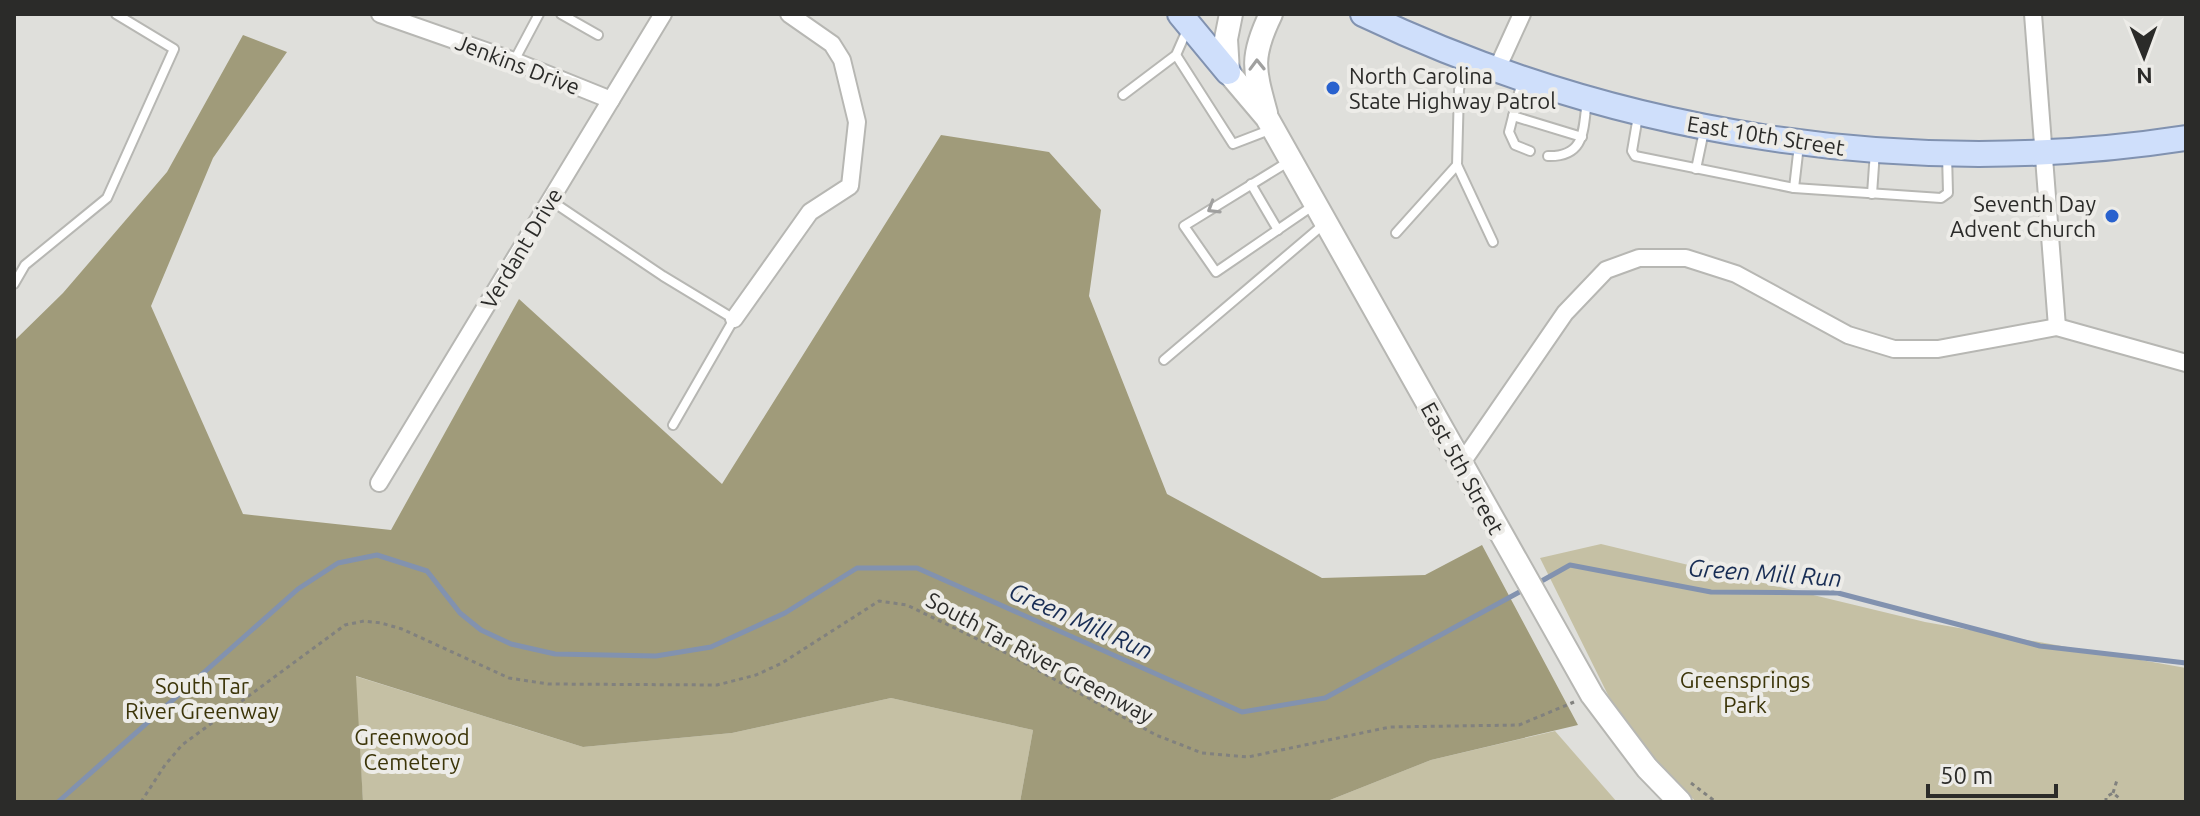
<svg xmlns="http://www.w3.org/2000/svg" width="2200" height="816" font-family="Ubuntu,sans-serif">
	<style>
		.green { fill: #c5c0a4 }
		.forest { fill: #a09b7a }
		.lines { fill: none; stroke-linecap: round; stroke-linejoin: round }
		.stream { stroke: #8292af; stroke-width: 5 }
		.service-casing { stroke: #b7b7b3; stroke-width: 12 }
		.minor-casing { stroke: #b7b7b3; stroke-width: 20 }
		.secondary-casing { stroke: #b7b7b3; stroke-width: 26 }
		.primary-casing { stroke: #8192b0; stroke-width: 28 }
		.path { stroke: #81817e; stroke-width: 3; stroke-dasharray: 4 4; stroke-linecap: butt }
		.service { stroke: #fff; stroke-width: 8 }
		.minor { stroke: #fff; stroke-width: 16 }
		.secondary { stroke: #fff; stroke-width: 22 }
		.primary { stroke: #cfdffb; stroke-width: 24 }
		.oneway { stroke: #a0a09f }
		.poi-dot { fill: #2861ce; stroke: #edece8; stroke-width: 3 }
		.labels { text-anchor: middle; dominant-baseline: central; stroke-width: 8; stroke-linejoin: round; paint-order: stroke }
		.street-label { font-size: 22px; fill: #2b2b29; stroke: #edece8 }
		.poi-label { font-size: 22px; fill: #2b2b29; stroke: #edece8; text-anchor: start }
		.park-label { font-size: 22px; fill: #3c3509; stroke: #edece8 }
		.water-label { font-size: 24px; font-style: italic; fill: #182d54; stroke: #edece8 }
	</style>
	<rect width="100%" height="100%" fill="#dfdfdb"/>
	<g class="green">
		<path d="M1601,544L1925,622L2186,668V802H1696L1635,737L1608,695L1540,558Z"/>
		<path d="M355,676L583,747L732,733L891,698L1033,730L1020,802H363Z"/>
		<path d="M1555,731L1617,802H1325L1431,760Z"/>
	</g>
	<path class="forest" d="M243,35L287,52L213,158L151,306L243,514L391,530L519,299L722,484L941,135L1049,152L1101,210L1089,296L1167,494L1322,578L1425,575L1482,545L1578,725L1431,760L1325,802H1020L1033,730L891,698L732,733L583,747L356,676L363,802H14V341L63,293L167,172Z"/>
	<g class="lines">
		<g class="stream">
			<path d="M1538,583L1570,565L1711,592L1838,593L2040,646L2186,663"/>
			<path d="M58,802L298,589L338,563L377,555L427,571L460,613L481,630L511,644L555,654L656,656L711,647L785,613L857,568H917L1242,712L1325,698L1525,589"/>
		</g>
		<defs>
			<g id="service">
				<path d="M561,14L598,35"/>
				<path d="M1176,55L1233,144L1272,129"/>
				<path d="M514,61L539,14"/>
				<path d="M1464,62L1459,90L1457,165L1493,242"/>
				<path d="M1522,81L1509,132L1515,145L1530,151"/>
				<path d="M1123,95L1176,55L1187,30"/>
				<path d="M1513,116L1582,137"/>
				<path d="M1638,116L1632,151L1635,156L1794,188L1941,198L1948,193L1947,154"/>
				<path d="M1548,156C1586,157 1583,129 1587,100"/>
				<path d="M1288,162L1184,226L1216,272L1314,205"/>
				<path d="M1696,169L1704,131"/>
				<path d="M1251,184L1278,230"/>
				<path d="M1794,188L1799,145"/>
				<path d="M1872,194L1875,151"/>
				<path d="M550,200L663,276L734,319L673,425"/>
				<path d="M1396,233L1457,165"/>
				<path d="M14,284L25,265L107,198L174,49L116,14"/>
				<path d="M1164,360L1324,224"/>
			</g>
			<g id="minor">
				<path d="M380,14L514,61L611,100"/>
				<path d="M2033,14L2057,327"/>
				<path d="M1497,69L1522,14"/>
				<path d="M734,319L810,212L850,186L857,122L842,60L832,44L789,14"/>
				<path d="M1461,464L1565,313L1606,270L1639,258H1686L1736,274L1848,335L1894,349H1938L2057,327L2186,363"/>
				<path d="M379,483L663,14"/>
			</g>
			<g id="secondary">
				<path d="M1231,14L1226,39L1228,72L1267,118L1592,695L1647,768L1680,802"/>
				<path d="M1266,113C1254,69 1250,57 1271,14"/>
			</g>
			<g id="primary">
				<path d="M1180,14L1228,72"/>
				<path d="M1363,14C1617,135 1908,181 2186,138"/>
			</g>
		</defs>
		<use href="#service" class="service-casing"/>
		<use href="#minor" class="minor-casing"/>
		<use href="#secondary" class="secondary-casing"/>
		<use href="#primary" class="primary-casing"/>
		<g class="path">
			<path d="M1691,783L1716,802"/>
			<path d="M2113,793L2117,780"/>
			<path d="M141,802L165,765L182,745L345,625L364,621L381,623L402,629L509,678L548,684L717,685L756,675L782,663L879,601L907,605L1010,655L1156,735L1202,753L1248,757L1390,727L1519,725L1574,702"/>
			<path d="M2106,802V797L2113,793L2119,798V802"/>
		</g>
		<use href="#service" class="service"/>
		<use href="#minor" class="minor"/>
		<use href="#secondary" class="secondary"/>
		<use href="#primary" class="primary"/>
	</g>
	<defs><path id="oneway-chevron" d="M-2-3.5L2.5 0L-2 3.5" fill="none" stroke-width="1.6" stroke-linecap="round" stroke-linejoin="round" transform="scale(2)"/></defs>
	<g class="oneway">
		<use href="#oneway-chevron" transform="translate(1257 65) rotate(-91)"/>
		<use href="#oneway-chevron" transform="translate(1213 208) rotate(148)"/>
	</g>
	<g class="poi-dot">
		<circle cx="1333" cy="88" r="8"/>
		<circle cx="2112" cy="216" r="8"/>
	</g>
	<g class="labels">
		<g class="street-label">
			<text transform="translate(518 64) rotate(21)">Jenkins Drive</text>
			<text transform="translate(1766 135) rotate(9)">East 10th Street</text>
			<text transform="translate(521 248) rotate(-59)">Verdant Drive</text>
			<text transform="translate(1463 468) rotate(61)">East 5th Street</text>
			<text transform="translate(1040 657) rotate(28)">South Tar River Greenway</text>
		</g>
		<g class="poi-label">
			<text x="1349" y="75">North Carolina<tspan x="1349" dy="25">State Highway Patrol</tspan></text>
			<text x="2096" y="203" text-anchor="end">Seventh Day<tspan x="2096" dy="25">Advent Church</tspan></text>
		</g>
		<g class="park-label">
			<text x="1745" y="679">Greensprings<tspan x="1745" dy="25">Park</tspan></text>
			<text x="202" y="685">South Tar<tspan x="202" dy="25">River Greenway</tspan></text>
			<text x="412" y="736">Greenwood<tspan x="412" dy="25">Cemetery</tspan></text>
		</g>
		<g class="water-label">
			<text transform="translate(1765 573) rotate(4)">Green Mill Run</text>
			<text transform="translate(1081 621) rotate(24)">Green Mill Run</text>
		</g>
	</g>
	<rect width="2200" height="816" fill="none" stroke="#2b2b29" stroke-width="32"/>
	<g transform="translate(2144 56) rotate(179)" stroke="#edece8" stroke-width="6" paint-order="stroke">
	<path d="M0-6L14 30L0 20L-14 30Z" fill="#2b2b29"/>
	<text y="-12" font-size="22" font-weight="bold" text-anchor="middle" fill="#2b2b29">N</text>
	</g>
	<path d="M1928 784v12h128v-12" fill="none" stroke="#2b2b29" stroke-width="4"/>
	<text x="1940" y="784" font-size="24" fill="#2b2b29" stroke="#edece8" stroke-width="6" paint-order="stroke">50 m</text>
</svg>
